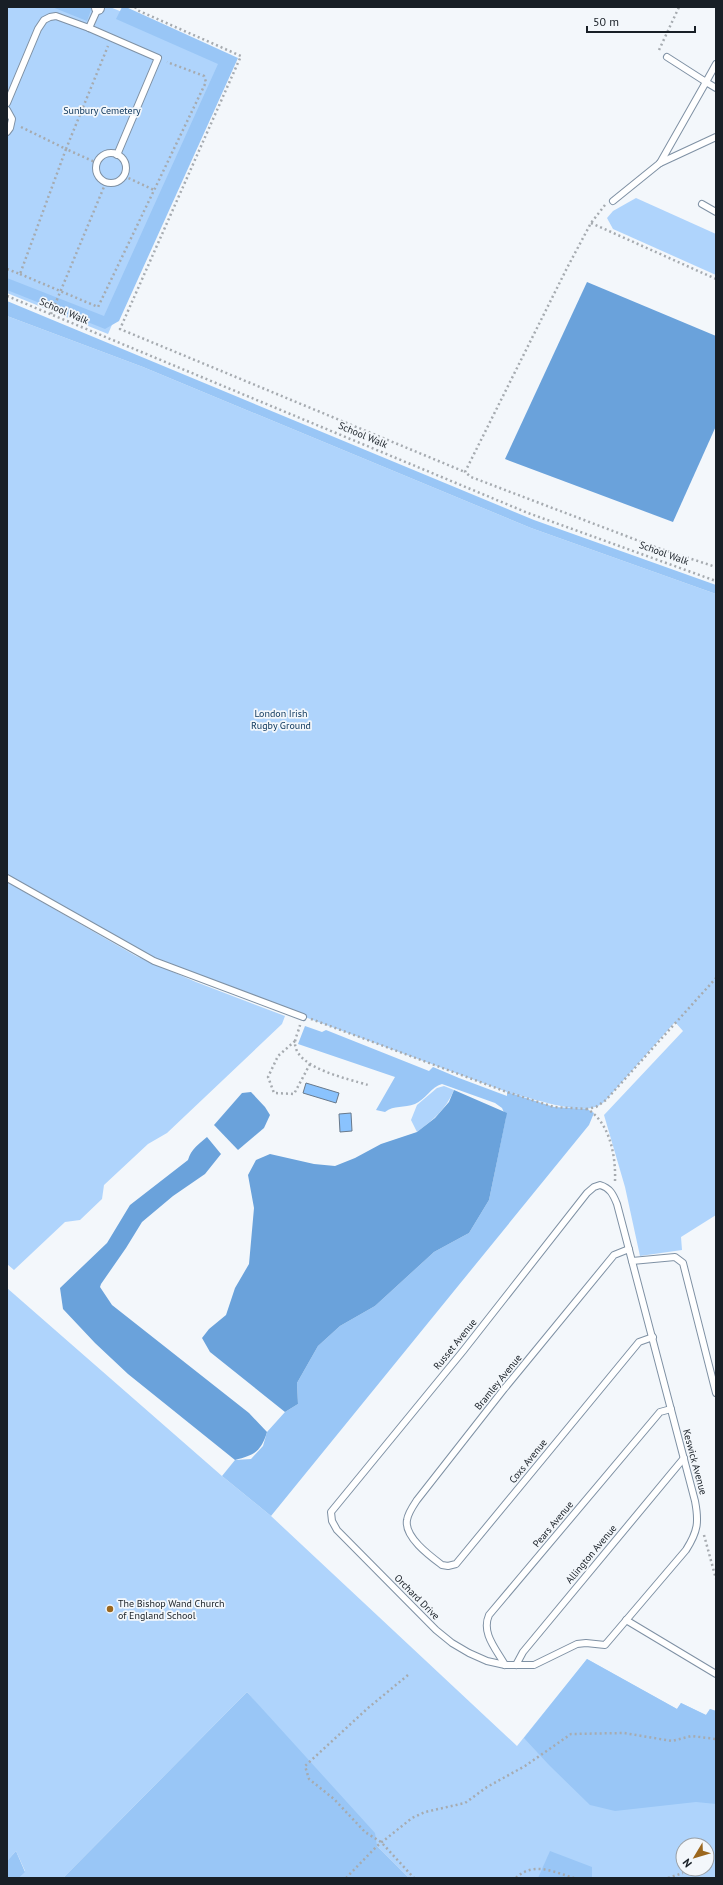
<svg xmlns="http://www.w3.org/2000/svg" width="723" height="1885" font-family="'PT Sans',sans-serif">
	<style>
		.green { fill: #afd4fc; fill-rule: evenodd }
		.forest { fill: #99c6f6 }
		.water { fill: #6aa2db }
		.building { fill: #8ac3fe; stroke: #68798b }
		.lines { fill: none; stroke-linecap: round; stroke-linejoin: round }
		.service-casing { stroke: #7f91a4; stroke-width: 8 }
		.minor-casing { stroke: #7f91a4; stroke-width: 14 }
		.path { stroke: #a6abb0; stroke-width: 2.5; stroke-dasharray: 2 3; stroke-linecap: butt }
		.service { stroke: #fff; stroke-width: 6 }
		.minor { stroke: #fff; stroke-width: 12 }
		.poi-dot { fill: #9b671e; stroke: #f3f7fb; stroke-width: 1.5 }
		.labels { text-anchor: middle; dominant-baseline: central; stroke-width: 3.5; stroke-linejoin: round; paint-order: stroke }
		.park-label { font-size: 10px; fill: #0a345a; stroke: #f3f7fb }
		.street-label { font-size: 10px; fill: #181f26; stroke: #f3f7fb }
		.poi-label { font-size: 10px; fill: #181f26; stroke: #f3f7fb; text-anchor: start }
	</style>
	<rect width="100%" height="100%" fill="#f3f7fb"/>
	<g class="green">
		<path d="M7,7H110L228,56L108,334L7,293Z"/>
		<path d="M636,198L716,234V275L613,229L607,218L613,211Z"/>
		<path d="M7,316L143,367L531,528L716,594V1215L681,1237L682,1250L640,1256L625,1187L604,1115L683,1031L675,1022L606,1100C603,1103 599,1106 595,1107C577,1114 527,1097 507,1092L154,961L7,878Z"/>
		<path d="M7,882L136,956L196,982L285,1016L282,1024L167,1133L148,1144L104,1185L102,1199L80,1220L65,1222L14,1270L7,1264Z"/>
		<path d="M444,1086L454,1090C446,1109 433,1120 417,1132L411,1120L417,1105L437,1088Z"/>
		<path d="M7,1288L222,1476L271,1516L517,1746L587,1659L677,1709L681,1703L706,1715L710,1709L716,1711V1878H409L377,1846L247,1692L63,1878H19L25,1871L16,1851L7,1861ZM683,1845H707V1869H683Z"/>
	</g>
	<g class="forest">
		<path d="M52,7H92L87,21Z"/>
		<path d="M122,7H126L238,58L119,321L105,329L7,290V278L104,316L218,64L116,19Z"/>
		<path d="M7,301L534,520L716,585V594L531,528L143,367L7,316Z"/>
		<path d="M305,1026L322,1032L326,1030L429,1071L433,1067L459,1078L507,1096V1092L554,1107L587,1109L594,1113L589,1125L271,1516L222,1476L235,1460L251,1459L263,1446L267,1432L285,1412L298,1404L297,1383L318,1346L340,1326L375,1306L434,1252L469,1233L489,1200L506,1117L502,1108L495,1103L442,1084C431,1087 425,1100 415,1104C404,1108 394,1105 385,1112L376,1110L395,1077L298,1044Z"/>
		<path d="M587,1659L677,1709L681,1703L706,1715L710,1709L716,1711V1804L696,1802L615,1811L590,1805L549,1765L524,1738Z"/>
		<path d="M247,1692L375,1833L377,1846L409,1878H63Z"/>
		<path d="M16,1851L25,1872L19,1878H7V1861Z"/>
		<path d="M550,1851L592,1867V1878H538Z"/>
	</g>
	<g class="water">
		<path d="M587,282L716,336V426L673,522L505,459Z"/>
		<path d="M454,1090L507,1113L489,1200L469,1233L434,1252L375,1306L340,1326L318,1346L297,1383L298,1404L285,1412L210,1352L202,1338L209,1329L226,1315L235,1288L249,1264L254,1208L248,1175L256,1160L270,1154L314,1164L335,1166L355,1158L381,1144L417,1132L435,1118L449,1102Z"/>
		<path d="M251,1092L265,1107L270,1115L264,1128L238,1150L214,1125L242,1093Z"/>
		<path d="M207,1137L221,1154L205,1174L173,1196L142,1222L126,1248L101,1284L100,1287L112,1305L249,1413L267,1432C261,1452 254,1455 235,1460L128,1374L95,1343L63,1309L60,1288L107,1243L130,1205L188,1160C191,1149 199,1144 207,1137Z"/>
	</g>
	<g class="building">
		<path d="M306,1083L339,1093L336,1103L303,1093Z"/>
		<path d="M351,1113L352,1131L340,1132L339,1114Z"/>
	</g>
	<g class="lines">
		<defs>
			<g id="service">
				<path d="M89,28L98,8"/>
				<path d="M667,57L706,82L716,64"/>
				<path d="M7,103L38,29L44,20L50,17L56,16L89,28L158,58L117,155"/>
				<path d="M7,110L12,119L10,128L7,132"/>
				<circle cx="111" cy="168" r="15"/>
				<path d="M660,163L716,137"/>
				<path d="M613,201L660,163L706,82L716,88"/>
				<path d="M702,204L716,212"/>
				<path d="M7,878L154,961L303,1017"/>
				<path d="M600,1185C610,1188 613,1194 617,1204L695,1501C699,1522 698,1531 686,1550L605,1645L586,1643L577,1644L534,1665H505L487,1661L469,1653L452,1643L436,1630L337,1530L332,1521L331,1512L463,1351L587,1193L594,1187Z"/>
				<path d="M629,1249L614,1255L504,1389L417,1500C413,1506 408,1513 407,1520C404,1537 430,1556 442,1565L448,1566L456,1564L639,1342L653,1337"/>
				<path d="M632,1261L675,1257L683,1263L716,1393"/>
				<path d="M626,1620L716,1674"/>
				<path d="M505,1665C496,1649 481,1633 489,1615L660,1412L671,1409"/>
				<path d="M516,1665L523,1652L684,1458"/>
			</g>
			<path id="minor" d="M98,8V7"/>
		</defs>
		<use href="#service" class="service-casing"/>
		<use href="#minor" class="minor-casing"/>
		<g class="path">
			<path d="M135,7L137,10L241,56L120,329L465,472"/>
			<path d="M659,50L679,7"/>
			<path d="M21,127L66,149L108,46"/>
			<path d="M124,176L154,190"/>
			<path d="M605,205L591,223L567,268L465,472L471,477L655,547L716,567"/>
			<path d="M591,223L716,279"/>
			<path d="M7,269L20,274L66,149L97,163"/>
			<path d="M20,274L98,307L206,82L204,76L167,62"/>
			<path d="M7,296L528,513L716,581"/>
			<path d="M51,314L106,182"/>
			<path d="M311,1019L507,1092L554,1107L587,1109"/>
			<path d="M300,1025C299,1030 295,1038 295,1043C295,1068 349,1079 368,1085"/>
			<path d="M295,1041L278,1056L268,1077L274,1093L294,1094L310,1064"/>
			<path d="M615,1181C616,1157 610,1122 587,1109L596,1107L606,1100L716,978"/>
			<path d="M704,1535L716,1579"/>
			<path d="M408,1675L368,1708L305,1766L309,1779L334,1799L365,1832L381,1842L414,1878"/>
			<path d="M346,1878L377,1846L412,1818L425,1812L465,1803L487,1787L525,1766L571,1734L624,1733L672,1741L691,1736L716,1739"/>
			<path d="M516,1878C533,1861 554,1872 574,1878"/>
			<path d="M668,1878L683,1873"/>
		</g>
		<use href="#service" class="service"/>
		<use href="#minor" class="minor"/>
	</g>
	<circle class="poi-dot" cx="110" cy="1609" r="4"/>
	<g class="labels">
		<g class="park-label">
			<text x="102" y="110">Sunbury Cemetery</text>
			<text x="281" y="713">London Irish<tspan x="281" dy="12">Rugby Ground</tspan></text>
		</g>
		<g class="street-label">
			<text transform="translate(64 311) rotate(23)">School Walk</text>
			<text transform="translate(363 435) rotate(23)">School Walk</text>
			<text transform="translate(664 553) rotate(20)">School Walk</text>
			<text transform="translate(455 1344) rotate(-51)">Russet Avenue</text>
			<text transform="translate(498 1382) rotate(-51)">Bramley Avenue</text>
			<text transform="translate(528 1461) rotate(-51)">Coxs Avenue</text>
			<text transform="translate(695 1462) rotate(75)">Keswick Avenue</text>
			<text transform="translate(553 1524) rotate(-50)">Pears Avenue</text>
			<text transform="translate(591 1554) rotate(-50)">Allington Avenue</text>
			<text transform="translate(417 1597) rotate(45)">Orchard Drive</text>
		</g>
		<g class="poi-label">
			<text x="118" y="1603">The Bishop Wand Church<tspan x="118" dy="12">of England School</tspan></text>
		</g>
	</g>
	<rect width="723" height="1885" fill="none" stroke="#181f26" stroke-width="16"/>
	<g transform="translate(695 1857) rotate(232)"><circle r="19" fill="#f3f7fb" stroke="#9ba1a6"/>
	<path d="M0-3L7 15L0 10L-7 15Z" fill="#9b671e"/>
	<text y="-6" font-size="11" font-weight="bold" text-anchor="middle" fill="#181f26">N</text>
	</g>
	<path d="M587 26v6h108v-6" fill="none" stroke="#181f26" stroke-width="2"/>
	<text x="593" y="26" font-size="12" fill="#181f26" stroke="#f3f7fb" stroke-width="3" paint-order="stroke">50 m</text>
</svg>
